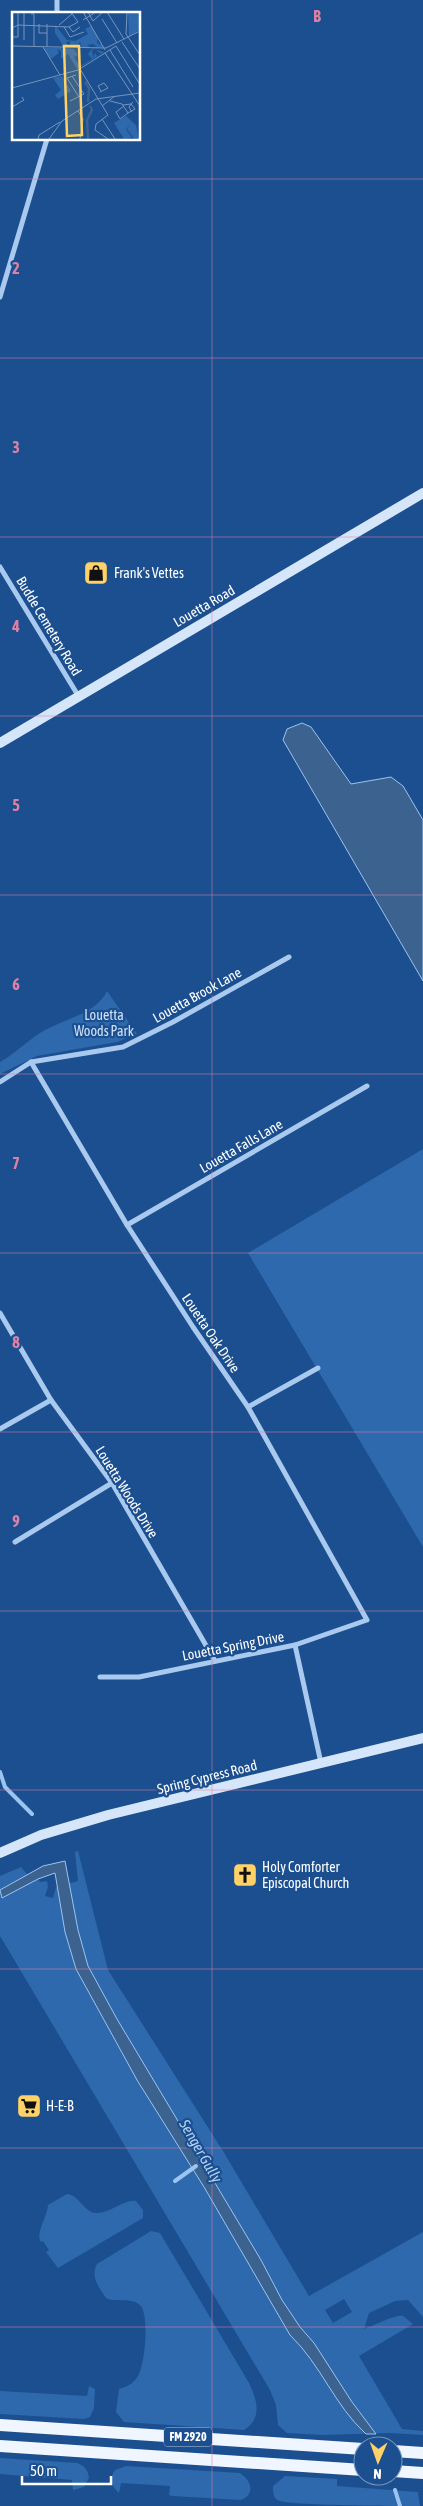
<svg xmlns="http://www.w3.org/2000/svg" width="423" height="2506" font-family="'Asap Condensed',sans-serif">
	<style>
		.green { fill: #2e69ad; fill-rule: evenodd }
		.water { fill: #3c6290; stroke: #9cc4f0 }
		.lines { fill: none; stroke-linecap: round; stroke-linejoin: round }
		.stream { stroke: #9cc4f0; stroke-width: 4 }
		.street { stroke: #a9c9ee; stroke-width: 5 }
		.secondary { stroke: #d6e6fa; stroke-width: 10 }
		.primary { stroke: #f0f6ff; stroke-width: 12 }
		.grid { fill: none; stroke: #dd80a5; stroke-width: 1; stroke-opacity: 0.55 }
		.labels { text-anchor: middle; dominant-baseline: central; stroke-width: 4.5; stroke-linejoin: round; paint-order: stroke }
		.shield { fill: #1b4f8f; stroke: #bbcadd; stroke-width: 1 }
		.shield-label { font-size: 12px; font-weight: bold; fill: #fff }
		.poi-label { font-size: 14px; fill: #fff; stroke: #1b4f8f; text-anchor: start }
		.street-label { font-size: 14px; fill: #fff; stroke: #1b4f8f }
		.park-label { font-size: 14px; fill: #cfe3fa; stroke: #1b4f8f }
		.water-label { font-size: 15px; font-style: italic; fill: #b5d3f5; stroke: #1b4f8f }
		.inset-river { fill: none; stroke: #3c6290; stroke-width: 2.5 }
		.inset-road { fill: none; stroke: #7695bc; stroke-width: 1 }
		.view { fill: #ffd166; fill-opacity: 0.15; stroke: #ffd166; stroke-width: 2.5 }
		.inset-edge { fill: none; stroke: #fff; stroke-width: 2.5 }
		.grid-label { font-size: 16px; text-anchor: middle; font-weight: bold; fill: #dd80a5; stroke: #1b4f8f; stroke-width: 4.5; stroke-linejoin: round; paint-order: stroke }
	</style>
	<rect width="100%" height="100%" fill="#1b4f8f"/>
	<g class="green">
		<path d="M107,991L137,1034L117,1042L37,1056L0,1074V1062C16,1053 29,1039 45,1030C65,1019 97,1013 107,991Z"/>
		<path d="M423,1149V1547L248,1253Z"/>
		<path d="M78,1851L108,1970L223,2151L309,2296L423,2232V2317L408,2300L395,2301L369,2313L364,2329C373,2326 396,2314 403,2316C406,2318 410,2322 413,2324L359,2356L402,2429L423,2431V2435L390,2433L322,2435L287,2433L278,2425L276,2405L270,2390L0,1936V1876L21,1867L27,1874H35L40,1882L47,1881L48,1887L45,1896L53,1898L56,1887L78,1881L75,1852ZM344,2299L352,2312L333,2323L325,2310Z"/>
		<path d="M67,2194C79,2195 83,2211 95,2213C111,2214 123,2199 136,2201L143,2210V2218L58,2268L46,2252L49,2250L43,2241L41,2242C35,2233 47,2218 48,2205Z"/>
		<path d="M151,2231L160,2233L249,2383C257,2400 263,2418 244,2430L124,2422L116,2412L119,2389C126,2387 131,2385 136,2379C145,2370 150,2314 140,2305C131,2297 116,2303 106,2298C99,2287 90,2277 97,2264Z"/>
		<path d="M89,2386L95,2389L94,2408L90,2417L84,2419L0,2414V2391L87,2396Z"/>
		<path d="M0,2458L77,2463C85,2466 88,2470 89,2478L84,2487L73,2490L72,2480L0,2474Z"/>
		<path d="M126,2466L240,2473C251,2480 256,2494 241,2500L172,2496L169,2495L170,2486L121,2483L119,2493C111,2486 109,2478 115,2470Z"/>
		<path d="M285,2476L337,2479V2486L418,2492L420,2506C400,2506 287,2506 277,2500C273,2497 273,2491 273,2486Z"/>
	</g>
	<g class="water">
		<path d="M302,723L311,727L351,784L391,777L403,786L423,820V981L283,740L287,729Z"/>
		<path d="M65,1861L78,1930L88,1966L117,2019L261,2260L282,2300L300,2327L314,2343L352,2402L376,2434H366C334,2405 322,2366 290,2335L204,2187L137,2080L76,1969L65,1932L55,1873L38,1879L2,1898L0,1890L43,1866Z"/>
	</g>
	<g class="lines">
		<g class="stream">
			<path d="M0,1772L5,1787L32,1814"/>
			<path d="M175,2181L196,2166"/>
			<path d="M395,2490L400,2506"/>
		</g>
		<g class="street">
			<path d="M57,0V14"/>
			<path d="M0,297L47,139"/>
			<path d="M0,567L79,697"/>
			<path d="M31,1062L127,1225L193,1327L248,1407L367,1620L295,1645L139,1677H100"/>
			<path d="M0,1082L31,1062L123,1047L173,1022L289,957"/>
			<path d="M127,1225L367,1086"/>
			<path d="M0,1313L51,1400L112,1483L215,1661"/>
			<path d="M248,1407L318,1368"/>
			<path d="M0,1429L51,1400"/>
			<path d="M15,1542L112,1483"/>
			<path d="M295,1645L321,1763"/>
		</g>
		<g class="secondary">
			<path d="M0,743L423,493"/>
			<path d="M0,1853L41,1835L108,1815L423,1738"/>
		</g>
		<g class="primary">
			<path d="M0,2425L363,2449"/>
			<path d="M0,2446L363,2470"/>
			<path d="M393,2451L423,2453"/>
			<path d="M393,2471L423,2473"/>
		</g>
	</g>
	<path class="grid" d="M212,0V2506M0,179H423M0,358H423M0,537H423M0,716H423M0,895H423M0,1074H423M0,1253H423M0,1432H423M0,1611H423M0,1790H423M0,1969H423M0,2148H423M0,2327H423"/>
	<defs>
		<symbol id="shop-square" viewBox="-11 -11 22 22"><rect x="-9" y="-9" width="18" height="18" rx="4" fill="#ffd166" stroke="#1b4f8f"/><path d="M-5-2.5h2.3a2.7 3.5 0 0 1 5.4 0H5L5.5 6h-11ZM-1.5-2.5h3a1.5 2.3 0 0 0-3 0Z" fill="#111"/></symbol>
		<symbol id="church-square" viewBox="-11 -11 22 22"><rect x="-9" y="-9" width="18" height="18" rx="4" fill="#ffd166" stroke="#1b4f8f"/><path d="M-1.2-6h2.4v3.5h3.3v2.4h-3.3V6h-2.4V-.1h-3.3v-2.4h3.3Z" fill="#111"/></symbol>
		<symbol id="supermarket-square" viewBox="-11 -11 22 22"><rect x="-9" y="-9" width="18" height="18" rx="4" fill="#ffd166" stroke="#1b4f8f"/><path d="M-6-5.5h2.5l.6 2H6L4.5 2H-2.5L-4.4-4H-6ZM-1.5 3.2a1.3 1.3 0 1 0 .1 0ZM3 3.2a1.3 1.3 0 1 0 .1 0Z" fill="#111"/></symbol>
	</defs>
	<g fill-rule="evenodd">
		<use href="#shop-square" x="82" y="559" width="28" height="28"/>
		<use href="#church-square" x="231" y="1861" width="28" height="28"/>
		<use href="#supermarket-square" x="15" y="2092" width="28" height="28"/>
	</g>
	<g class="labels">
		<rect class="shield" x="164" y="2427.5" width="48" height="19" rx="4"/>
		<g class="shield-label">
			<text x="188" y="2437">FM 2920</text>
		</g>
		<g class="poi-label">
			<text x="114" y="573">Frank's Vettes</text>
			<text x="262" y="1867">Holy Comforter<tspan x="262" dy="16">Episcopal Church</tspan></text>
			<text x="46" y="2106">H-E-B</text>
		</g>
		<g class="street-label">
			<text transform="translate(204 606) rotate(-30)">Louetta Road</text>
			<text transform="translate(49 626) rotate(59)">Budde Cemetery Road</text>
			<text transform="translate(197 995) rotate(-29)">Louetta Brook Lane</text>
			<text transform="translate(241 1146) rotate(-30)">Louetta Falls Lane</text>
			<text transform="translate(211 1333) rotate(56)">Louetta Oak Drive</text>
			<text transform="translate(127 1492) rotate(58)">Louetta Woods Drive</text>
			<text transform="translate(233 1646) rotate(-11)">Louetta Spring Drive</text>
			<text transform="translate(207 1777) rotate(-14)">Spring Cypress Road</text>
		</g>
		<g class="park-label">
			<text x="104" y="1015">Louetta<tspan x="104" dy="16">Woods Park</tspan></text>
		</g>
		<g class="water-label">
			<text transform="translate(201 2151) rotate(60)">Senger Gully</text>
		</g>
	</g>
	<g transform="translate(12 12)">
		<rect width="128" height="128" fill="#1b4f8f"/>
		<path d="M116,0H127V18L117,25ZM43,13L55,28L63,29L76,22L73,17L79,14L86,25L85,31L89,33L87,26L91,35L80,36L85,35L81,32L75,33L79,36L70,35L68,30L64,34L69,35H64L63,30V35H58V29L54,30L57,35H52L43,21ZM32,36H49L52,41L50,36L62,37L66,43L62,45L68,54L80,47L76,42L80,37L83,38L82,41L83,38H80L81,46L83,41L85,44L89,42L84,38L92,40L65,57L56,42L49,47V39L45,37L47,41L39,47ZM50,64L59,79L46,87L43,83L49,78L41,66ZM114,104L124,113L127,127H122L115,117L118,113L114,117L120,126L112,127L102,111Z" fill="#2e69ad"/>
		<path class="inset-river" d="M73,70L77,76L76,90M76,127L75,108L80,98L78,94"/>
		<path class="inset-road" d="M12,0V28M71,0L93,38M76,0L81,9L91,0M95,0L112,27M115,0L114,22L128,43M19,2H22V35M90,7L105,31M71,8L84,0M27,12V21H35M35,12V35M47,13L60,2M52,15L58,25L72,20M57,15L61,20L68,15M0,16L6,13L57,15L66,10L59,0M0,25H6V0M110,30L128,57M0,34L94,36L128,19M104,34L127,71M31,35L48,63M98,38L121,75M93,41L128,94M68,57L96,103L84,112L83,118L96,127M64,63L55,66L67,85M0,76L66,58L104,34M88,80L96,76L92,71L86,74L89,79M58,89L72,82L60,64M98,89L110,92L116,101L123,97L119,92L121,90M111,93L119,92L117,95L120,100M90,94L103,84M112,94L104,100L108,107L116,101M0,95L12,88L10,85M66,99L71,107L68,127M90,107L103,127M26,127L27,123L48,110M37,127L50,109L84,87L128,81"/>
		<path class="view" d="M52,34H67L70,123L55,124Z"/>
		<rect width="128" height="128" class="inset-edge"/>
	</g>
	<g class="grid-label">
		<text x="317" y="22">B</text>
		<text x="16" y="274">2</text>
		<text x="16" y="453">3</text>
		<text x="16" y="632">4</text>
		<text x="16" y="811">5</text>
		<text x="16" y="990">6</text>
		<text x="16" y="1169">7</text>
		<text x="16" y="1348">8</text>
		<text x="16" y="1527">9</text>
	</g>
	<g transform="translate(378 2461) rotate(182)"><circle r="24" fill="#1b4f8f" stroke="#7695bc"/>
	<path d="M0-4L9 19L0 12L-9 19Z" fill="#ffd166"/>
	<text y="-8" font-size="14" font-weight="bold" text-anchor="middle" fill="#ffffff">N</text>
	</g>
	<path d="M22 2476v8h89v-8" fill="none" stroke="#ffffff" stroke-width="2.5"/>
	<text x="30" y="2476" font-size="15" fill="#ffffff" stroke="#1b4f8f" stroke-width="4" paint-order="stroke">50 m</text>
</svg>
